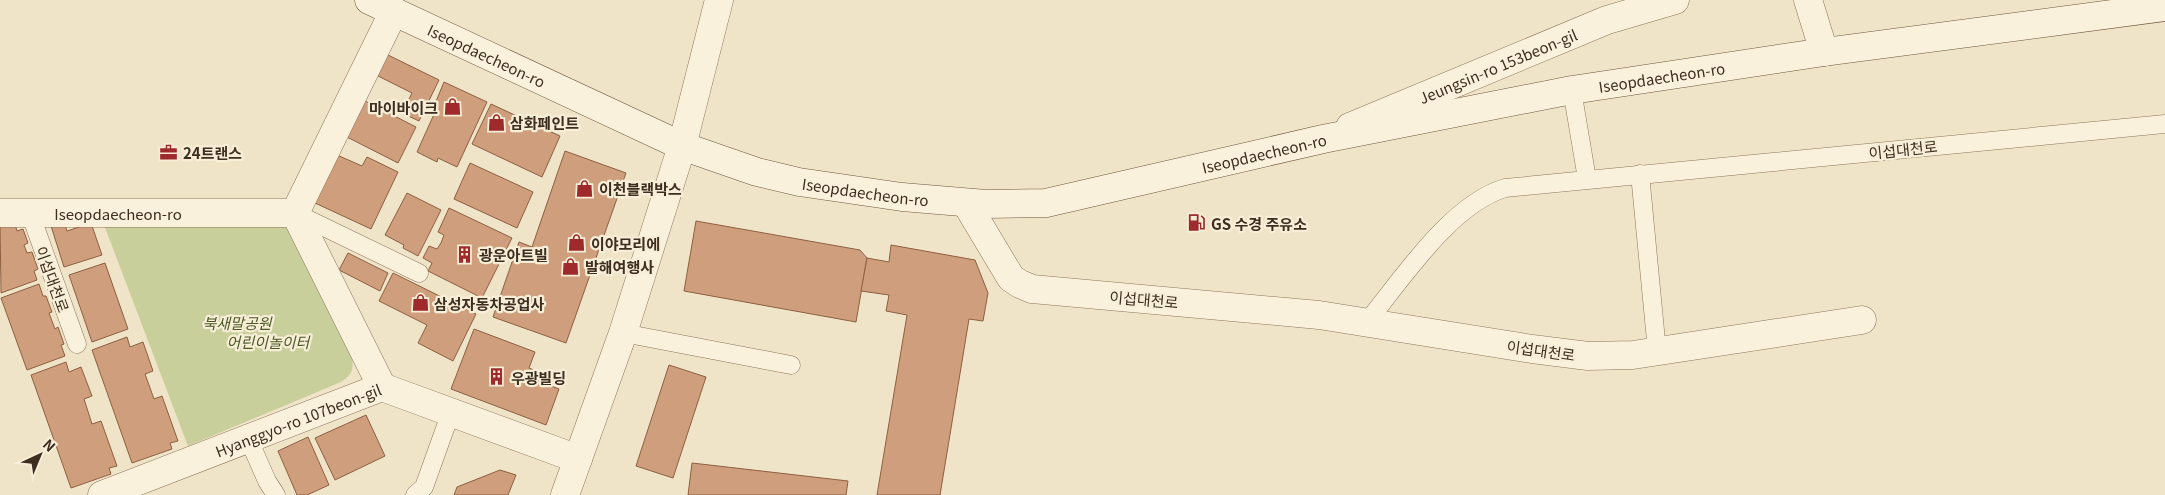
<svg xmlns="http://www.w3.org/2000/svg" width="2165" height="495" font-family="Georgia,'Noto Sans KR',serif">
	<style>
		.green { fill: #c9cf9b }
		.building { fill: #cf9f7d; stroke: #8d5f41 }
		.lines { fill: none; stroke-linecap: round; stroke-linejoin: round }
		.service-casing { stroke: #8d765c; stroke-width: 19 }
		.minor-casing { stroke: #8d765c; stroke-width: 29 }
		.tertiary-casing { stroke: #8d765c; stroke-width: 29 }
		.secondary-casing { stroke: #6f573f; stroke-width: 29 }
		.service { stroke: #faf1dc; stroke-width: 18 }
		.minor { stroke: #faf1dc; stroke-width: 28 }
		.tertiary { stroke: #faf1dc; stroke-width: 28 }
		.secondary { stroke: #faf1dc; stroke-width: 28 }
		.labels { text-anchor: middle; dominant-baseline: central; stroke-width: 4.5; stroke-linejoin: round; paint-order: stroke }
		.street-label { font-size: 15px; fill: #3d2e20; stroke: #f7eed8 }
		.poi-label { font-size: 15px; font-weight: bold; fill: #3d2e20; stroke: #f7eed8; text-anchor: start }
		.park-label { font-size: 15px; font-style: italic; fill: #4d5a26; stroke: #f7eed8 }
	</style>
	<rect width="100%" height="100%" fill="#f0e4c8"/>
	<path class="green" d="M290,221L352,358C354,370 351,376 341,382L188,446L104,225Z"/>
	<g class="building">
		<path d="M386,54L439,80L419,121L402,113L412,93L376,75Z"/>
		<path d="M444,82L487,102L457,167L438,158L437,162L417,152L435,112L432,111Z"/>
		<path d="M363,100L416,127L398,163L345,136Z"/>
		<path d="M491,104L560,136L542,177L472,144Z"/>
		<path d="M565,151L626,173L566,343L493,317L519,242L532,247Z"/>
		<path d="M337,155L362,166L367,157L398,172L371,229L315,203Z"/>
		<path d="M470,163L533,192L517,228L454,199Z"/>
		<path d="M407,193L441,210L418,256L403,248L404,245L385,235Z"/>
		<path d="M449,208L512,238L482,298L428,271L432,263L423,258L429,246L437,249L441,243L444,235L438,232Z"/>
		<path d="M0,220L14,221L17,231L23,229L28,243L24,245L27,253L32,252L38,269L34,271L37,280L1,293Z"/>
		<path d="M696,221L860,250L867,258L856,322L684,291Z"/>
		<path d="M64,222L67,231L91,223L102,255L64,267L51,226Z"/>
		<path d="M891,245L975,260L988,293L983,321L969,319L940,495H877L907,315L886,311L889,295L861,291L867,258L889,262Z"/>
		<path d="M348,253L388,273L380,291L339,270Z"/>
		<path d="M105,263L128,329L92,342L69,275Z"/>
		<path d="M393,273L476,314L453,361L418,343L427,325L379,301Z"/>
		<path d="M39,284L43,296H46L52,312L49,313L55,329L58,327L64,344L61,345L65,356L27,370L1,298Z"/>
		<path d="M474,329L535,352L529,368L541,373L538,381L559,389L546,425L451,389Z"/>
		<path d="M127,337L130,347L143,342L153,371L145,374L154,399L162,396L178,441L170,443L172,449L132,463L92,350Z"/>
		<path d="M66,362L69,372L81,367L92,396L84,399L92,424L101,421L117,466L109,468L111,474L71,488L31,375Z"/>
		<path d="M669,365L706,377L673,478L636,466Z"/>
		<path d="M366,415L385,456L335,480L315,438Z"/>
		<path d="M308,437L329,485L307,495H297L278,451Z"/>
		<path d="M692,463L848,481L846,495H688Z"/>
		<path d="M500,470L516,475L508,495H454L457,487Z"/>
	</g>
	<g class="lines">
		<defs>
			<g id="service">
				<path d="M1572,90L1587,179"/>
				<path d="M1640,174L1657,351"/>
				<path d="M30,213L77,344"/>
				<path d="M295,213L419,273"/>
				<path d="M1367,322C1402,279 1451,204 1505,188L2165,124"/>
				<path d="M623,333L791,365"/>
				<path d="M248,438L267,481L276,495"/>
				<path d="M415,495L424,487L451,412"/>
			</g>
			<g id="minor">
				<path d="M966,203L1011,278L1020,284L1032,289L1319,315L1532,349L1588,356L1633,355L1862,320"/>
				<path id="s1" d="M0,213H295"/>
				<path d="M382,387L295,213L394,11"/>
				<path id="s2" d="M102,495L382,387L578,459"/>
				<path d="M565,495L623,333L682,146L719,0"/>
			</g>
			<g id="tertiary">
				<path d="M1808,0L1824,52"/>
				<path id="s3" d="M1350,127L1607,20L1675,0"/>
			</g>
			<g id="secondary">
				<path id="s4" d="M369,0L682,146L757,172L799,182L902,197L986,204L1046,203L1323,139L1572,90L1824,52L2165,7"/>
			</g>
		</defs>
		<use href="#service" class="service-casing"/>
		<use href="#minor" class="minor-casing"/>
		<use href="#tertiary" class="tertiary-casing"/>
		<use href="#secondary" class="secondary-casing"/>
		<use href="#service" class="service"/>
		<use href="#minor" class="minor"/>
		<use href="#tertiary" class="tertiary"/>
		<use href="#secondary" class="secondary"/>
	</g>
	<defs>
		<symbol id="shop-bare" viewBox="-9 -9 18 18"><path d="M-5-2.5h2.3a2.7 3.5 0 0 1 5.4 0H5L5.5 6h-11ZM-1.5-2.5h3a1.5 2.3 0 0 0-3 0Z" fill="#9e2a2b" stroke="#f7eed8" stroke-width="2.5" paint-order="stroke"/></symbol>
		<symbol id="office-bare" viewBox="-9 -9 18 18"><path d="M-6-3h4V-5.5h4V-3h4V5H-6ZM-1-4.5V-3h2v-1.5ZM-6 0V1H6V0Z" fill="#9e2a2b" stroke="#f7eed8" stroke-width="2.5" paint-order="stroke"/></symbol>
		<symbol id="fuel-bare" viewBox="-9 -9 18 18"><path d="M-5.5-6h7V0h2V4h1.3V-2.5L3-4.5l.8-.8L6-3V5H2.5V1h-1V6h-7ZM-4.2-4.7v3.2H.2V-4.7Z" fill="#9e2a2b" stroke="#f7eed8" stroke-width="2.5" paint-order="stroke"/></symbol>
		<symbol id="building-bare" viewBox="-9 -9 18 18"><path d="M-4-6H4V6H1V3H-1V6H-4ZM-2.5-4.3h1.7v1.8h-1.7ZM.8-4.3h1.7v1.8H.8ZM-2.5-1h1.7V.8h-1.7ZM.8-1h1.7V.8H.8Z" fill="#9e2a2b" stroke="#f7eed8" stroke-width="2.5" paint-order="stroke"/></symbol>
	</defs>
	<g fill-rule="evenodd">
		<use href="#shop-bare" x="440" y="94" width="25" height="25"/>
		<use href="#shop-bare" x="484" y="110" width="25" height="25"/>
		<use href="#office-bare" x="156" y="140" width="25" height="25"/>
		<use href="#shop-bare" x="572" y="176" width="25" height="25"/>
		<use href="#fuel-bare" x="1184" y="210" width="25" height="25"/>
		<use href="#shop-bare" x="564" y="230" width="25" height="25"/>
		<use href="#building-bare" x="452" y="242" width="25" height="25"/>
		<use href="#shop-bare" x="558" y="254" width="25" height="25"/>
		<use href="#shop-bare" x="408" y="290" width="25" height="25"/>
		<use href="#building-bare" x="484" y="364" width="25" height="25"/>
	</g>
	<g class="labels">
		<g class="street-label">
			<text stroke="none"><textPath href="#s4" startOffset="130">Iseopdaecheon-ro</textPath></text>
			<text stroke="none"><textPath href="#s3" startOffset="160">Jeungsin-ro 153beon-gil</textPath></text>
			<text stroke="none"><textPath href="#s4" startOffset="1345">Iseopdaecheon-ro</textPath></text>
			<text transform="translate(1903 149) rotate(-6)">이섭대천로</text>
			<text stroke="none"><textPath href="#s4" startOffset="940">Iseopdaecheon-ro</textPath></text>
			<text stroke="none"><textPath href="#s4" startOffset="535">Iseopdaecheon-ro</textPath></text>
			<text stroke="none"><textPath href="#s1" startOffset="118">Iseopdaecheon-ro</textPath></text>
			<text transform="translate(53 279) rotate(70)">이섭대천로</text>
			<text transform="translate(1144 299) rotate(5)">이섭대천로</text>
			<text transform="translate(1541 350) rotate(8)">이섭대천로</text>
			<text stroke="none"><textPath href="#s2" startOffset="210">Hyanggyo-ro 107beon-gil</textPath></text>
		</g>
		<g class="poi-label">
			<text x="438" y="107" text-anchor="end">마이바이크</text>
			<text x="510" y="122">삼화페인트</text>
			<text x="183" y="152">24트랜스</text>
			<text x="599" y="188">이천블랙박스</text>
			<text x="1211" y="223">GS 수경 주유소</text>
			<text x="591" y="243">이야모리에</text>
			<text x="479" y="254">광운아트빌</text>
			<text x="585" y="266">발해여행사</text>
			<text x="434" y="303">삼성자동차공업사</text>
			<text x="511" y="377">우광빌딩</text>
		</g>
		<g class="park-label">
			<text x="237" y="322">북새말공원</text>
			<text x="268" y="341">어린이놀이터</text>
		</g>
	</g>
	<g transform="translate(40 455) rotate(44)" stroke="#f7eed8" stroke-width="4" paint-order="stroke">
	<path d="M0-4L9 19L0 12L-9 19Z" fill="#3d2e20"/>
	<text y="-8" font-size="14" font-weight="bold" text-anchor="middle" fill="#3d2e20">N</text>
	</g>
</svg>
